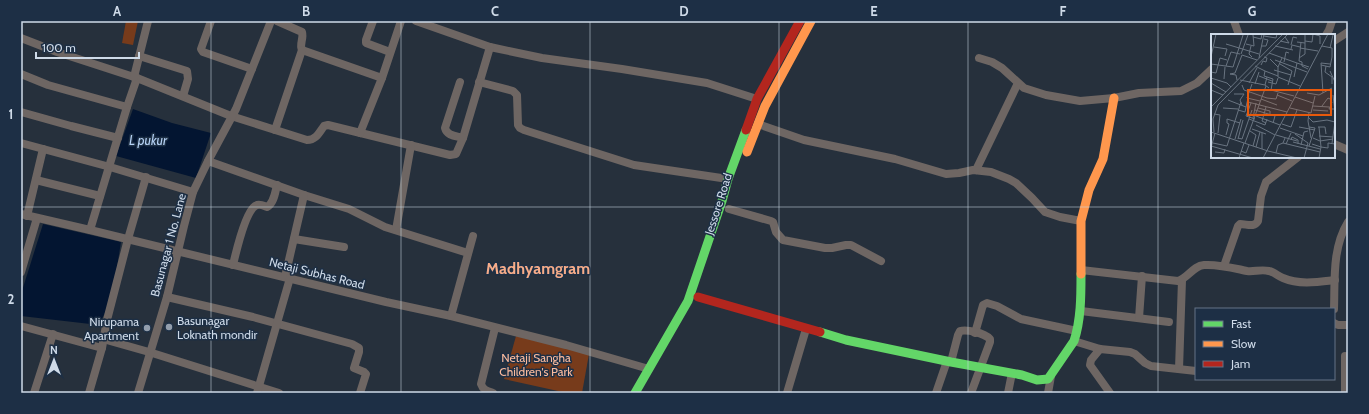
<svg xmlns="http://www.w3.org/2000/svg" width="1369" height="414" font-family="Cabin,sans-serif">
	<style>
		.green { fill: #773b1b }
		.water { fill: #031531 }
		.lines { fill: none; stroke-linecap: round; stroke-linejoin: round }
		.street { stroke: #6e6663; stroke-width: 8 }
		.fast { stroke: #63d668; stroke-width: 9 }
		.slow { stroke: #ff974d; stroke-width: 9 }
		.jam { stroke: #b3261e; stroke-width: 9 }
		.grid { fill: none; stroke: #cedae8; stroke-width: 1; stroke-opacity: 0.55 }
		.poi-dot { fill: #939eac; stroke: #1d2f45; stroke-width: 1.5 }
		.labels { text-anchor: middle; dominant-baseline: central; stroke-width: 3; stroke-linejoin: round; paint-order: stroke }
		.street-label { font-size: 12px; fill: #cedae8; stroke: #1d2f45 }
		.poi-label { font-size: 12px; fill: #cedae8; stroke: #1d2f45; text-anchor: start }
		.park-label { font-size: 12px; fill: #fcbb9d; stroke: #1d2f45 }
		.water-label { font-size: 13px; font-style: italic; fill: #b6d2f5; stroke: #1d2f45 }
		.district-label { font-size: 16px; font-weight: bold; fill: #f6ac89; stroke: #1d2f45 }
		.inset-road { fill: none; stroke: #697481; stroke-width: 1 }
		.view { fill: #e8590c; fill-opacity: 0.15; stroke: #e8590c; stroke-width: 2 }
		.inset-edge { fill: none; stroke: #cedae8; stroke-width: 2 }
		.neatline { fill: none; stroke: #cedae8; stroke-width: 1.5 }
		.grid-label { font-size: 13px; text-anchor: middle; font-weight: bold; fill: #cedae8 }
	</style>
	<rect width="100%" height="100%" fill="#26303c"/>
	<g class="green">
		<path d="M126,21H138L133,45L122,43Z"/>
		<path d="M516,336L589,354L582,393H567L504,379Z"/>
	</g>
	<g class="water">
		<path d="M133,109L172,123L211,133L196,178L116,156Z"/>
		<path d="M43,224L121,242L112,298L99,325L21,316V294Z"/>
	</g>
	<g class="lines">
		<g class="street">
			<path d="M211,21L201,49L203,52L252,69"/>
			<path d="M277,21L302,32C304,39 299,44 302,50L382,78"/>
			<path d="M373,21L366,40V43L390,52"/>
			<path d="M416,21L490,47L542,58L622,69L707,83L757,99"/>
			<path d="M1234,21L1239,35"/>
			<path d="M1326,35L1329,30L1332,21"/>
			<path d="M21,38L57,52L137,78L231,116L307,140C316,140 319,133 324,126L328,125L450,155L456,154L463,138L490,47"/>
			<path d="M1334,41L1348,32"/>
			<path d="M139,56L187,71L188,79L183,96"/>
			<path d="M979,58L992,62L1002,68L1024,88L1046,95L1080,101L1114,98L1139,93L1181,91L1197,83L1212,69"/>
			<path d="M21,74L48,85L127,107L137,78"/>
			<path d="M134,77L148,21"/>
			<path d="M460,82L445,128C447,136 456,136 463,138"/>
			<path d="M479,82L513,91L517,95L518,125L520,128L524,130L634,165L728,179"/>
			<path d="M21,112L71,126L118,138"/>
			<path d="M758,124L804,140L895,159L946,174L959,173L973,170L991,172L1009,179L1016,183L1032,198L1045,212L1060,217L1081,221"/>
			<path d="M275,130L302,50"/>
			<path d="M360,133L382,78L401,21"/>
			<path d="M21,143L110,167L193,192"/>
			<path d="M1334,144L1348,150"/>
			<path d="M208,161L304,195L349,209L385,227L468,253"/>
			<path d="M976,170L1018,83"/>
			<path d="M36,180L100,196"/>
			<path d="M729,209L771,221L773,222L776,232L783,240L825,248H832L846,245H851L881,261"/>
			<path d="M21,214L90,230L386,302L451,316L566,345L649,369"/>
			<path d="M27,216L43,149"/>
			<path d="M90,230L127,107"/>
			<path d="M396,230L411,145"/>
			<path d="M294,239L344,247"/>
			<path d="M233,265C236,252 245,213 255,206C259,203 264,206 267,207C274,203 275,193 277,185"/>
			<path d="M1224,266L1238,226L1240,224C1247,224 1254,228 1258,221L1261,196L1266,182L1298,157"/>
			<path d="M1081,270L1178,281C1188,278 1193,266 1204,265C1219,264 1233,268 1247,271C1254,272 1261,269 1269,271C1274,272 1278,276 1283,278C1299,285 1318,282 1335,280"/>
			<path d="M21,272L37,218"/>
			<path d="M285,277L304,195"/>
			<path d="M167,297L253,317L352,344L359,348V352L354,368L364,372L366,374L360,393"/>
			<path d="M1334,309C1335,280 1332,248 1348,222"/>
			<path d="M1081,311L1169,322"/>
			<path d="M451,316L473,236"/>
			<path d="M1139,318L1142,276"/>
			<path d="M1334,323L1338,325H1348"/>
			<path d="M21,326L102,348"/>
			<path d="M975,333L983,305L987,303L997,306L1021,319L1077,331"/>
			<path d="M103,339L149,352L279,393"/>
			<path d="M1074,341L1100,349L1130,352L1135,354L1145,363L1151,366L1196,371"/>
			<path d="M1100,349L1091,360L1090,365L1110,393"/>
			<path d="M951,362L958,335L960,331C967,329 984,333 990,339V342L971,393"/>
			<path d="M1179,369L1182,280"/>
			<path d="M34,393L53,334"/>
			<path d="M89,393L102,348L107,320L128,239L146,177"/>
			<path d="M138,393L167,297L184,226L193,192L208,161L236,109L271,21"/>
			<path d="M257,393L290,278"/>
			<path d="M493,393C487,391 483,390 481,384L495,328"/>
			<path d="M787,393L806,329"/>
			<path d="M936,393L947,361"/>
			<path d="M1008,393L1012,373"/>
			<path d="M1048,393L1051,376"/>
			<path d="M1345,393V356"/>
		</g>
		<g class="fast">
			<path d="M820,332L846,340L951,362L1022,375L1037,380L1048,379L1074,341C1081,320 1081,296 1081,274"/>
			<path d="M635,393L688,301L722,201L728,179L746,130"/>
		</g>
		<g class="slow">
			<path d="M747,152L765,106L811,21"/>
			<path d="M1081,274V221L1089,190L1103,159L1114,98"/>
		</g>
		<g class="jam">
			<path d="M746,130L757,99L800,21"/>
			<path d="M698,297L820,332"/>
		</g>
	</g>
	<path class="grid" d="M211,21V393M401,21V393M590,21V393M779,21V393M968,21V393M1158,21V393M21,207H1348"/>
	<g class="poi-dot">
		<circle cx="169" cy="327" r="4"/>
		<circle cx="147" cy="328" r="4"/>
	</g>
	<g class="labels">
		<g class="street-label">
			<text transform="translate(718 204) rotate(-72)">Jessore Road</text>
			<text transform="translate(168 245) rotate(-75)">Basunagar 1 No. Lane</text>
			<text transform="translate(317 273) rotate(14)">Netaji Subhas Road</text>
		</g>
		<g class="poi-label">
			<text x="177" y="320">Basunagar<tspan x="177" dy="14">Loknath mondir</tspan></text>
			<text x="139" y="321" text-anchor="end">Nirupama<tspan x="139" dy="14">Apartment</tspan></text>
		</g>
		<g class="park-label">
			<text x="536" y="357">Netaji Sangha<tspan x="536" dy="14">Children's Park</tspan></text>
		</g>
		<g class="water-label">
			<text x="148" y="140">L pukur</text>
		</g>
		<g class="district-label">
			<text x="538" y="268">Madhyamgram</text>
		</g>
	</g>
	<g transform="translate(1211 34)">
		<rect width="124" height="124" fill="#26303c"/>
		<path class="inset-road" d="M23,0H45M102,0L109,2V10M53,2L65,4L66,0M42,3L50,5L51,0M69,7L78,9L74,3M94,7L101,8L102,0M86,8L94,9V0M90,8L88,27L91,28V32L97,35M15,10L48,20M35,10L43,12L42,1M80,11L82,3L86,4M40,12L38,20L41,23M51,12H55L57,6L53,5M64,12L82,16M3,13L16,15L14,22M89,14L107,17M119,14L122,1M80,15L81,11L89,13M58,19L86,29M30,20L37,1M0,23L5,0M48,24L53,0M88,24L94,20V9M59,25L67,33L71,24M64,26L96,38M73,28L75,18L78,19M0,30L22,33L32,1M69,30L81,37L77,51M50,31L52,27L55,28L56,24L53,23M110,31L119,33L121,23V14L111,12M15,32L20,18L29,20M44,32L54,37L53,42L62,45L60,56L83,62M115,32L114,38L121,43V50M67,33V43L89,52M63,36L80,41M54,37L67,42M119,37L124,48M0,38L5,39L9,24L16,26M48,42L61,47M56,43L54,51L58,54M83,43L86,29L98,33M0,44L16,49L20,53M13,45L14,33M26,46L25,41L19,40L24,39L31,21L46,26M29,46L54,51M57,48L65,50L67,44M0,49L15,58M38,49L46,34M41,50L36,64L49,67M44,50L48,38M31,51L33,56L56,64L65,65L67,59M0,56L12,61M96,59L108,61L121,54M112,59L110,29L119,30M23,60H33L29,66L31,71M66,61L81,67M122,61L124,79M84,63L102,69M50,65L66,71M17,66L35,73M37,68L76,78M121,68L118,75H123M40,69L35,82L44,85M1,72L72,0M102,72L118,73M111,72L117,64L121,66M12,74L27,75M47,74L59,77V81M79,74L100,79L104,62M27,76L34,78L37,64M44,76L64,82L62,89M102,76L117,77M98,78L97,87L100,104M3,80L9,81L7,99M45,82L69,91M97,83L102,88L116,86L124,88L121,109M42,84L45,69M16,85L29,89M38,85L54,91L56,85M55,89L51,87L55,73M71,90L80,93L86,76M45,91L64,101M88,93L104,96M107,93H114L115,100M69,94L92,102M41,95L55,100M39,97L45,101L42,112M0,98L57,117L86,124M3,98L2,85L7,71L77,0M84,100L97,109L93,124M15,101L18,90L16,89V85M65,101L86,107M108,102L122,103M27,104L31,105L41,76M74,104L72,109L109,118M102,104L109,107L122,105M24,105L30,85M27,105L32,86M80,106L81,103L87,106V110M82,108L109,115M2,109L16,112M34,109L55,52M75,110L80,99M101,110L110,113L108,93M90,111L93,98L97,97M0,112L42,124M16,112L30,68M98,112L104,94L98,93M45,113L49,98M0,114L4,99M51,115V99M30,117L35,119L38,111M4,118L13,119L14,115M65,119L67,111L72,109M28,124L33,109M52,124L117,0M108,124L110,113L117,114V109L124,110"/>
		<path class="view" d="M37,56H120V81H37Z"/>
		<rect width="124" height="124" class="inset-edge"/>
	</g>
	<rect width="1369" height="414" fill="none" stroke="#1d2f45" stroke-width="44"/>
	<rect x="1195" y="308" width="140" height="72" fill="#1d2f45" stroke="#647386"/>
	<rect x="1203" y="321" width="20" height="6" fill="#63d668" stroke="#647386"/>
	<text x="1231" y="328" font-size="12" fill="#cedae8">Fast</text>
	<rect x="1203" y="341" width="20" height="6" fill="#ff974d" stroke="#647386"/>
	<text x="1231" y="348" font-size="12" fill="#cedae8">Slow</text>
	<rect x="1203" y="361" width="20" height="6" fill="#b3261e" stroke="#647386"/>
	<text x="1231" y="368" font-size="12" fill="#cedae8">Jam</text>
	<g transform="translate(54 360)" stroke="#1d2f45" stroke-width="3" paint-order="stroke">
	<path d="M0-3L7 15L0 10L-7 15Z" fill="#cedae8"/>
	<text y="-6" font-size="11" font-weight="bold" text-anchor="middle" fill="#cedae8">N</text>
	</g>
	<path d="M36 52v6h103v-6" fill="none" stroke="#cedae8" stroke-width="2"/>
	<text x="42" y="52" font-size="12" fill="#cedae8" stroke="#1d2f45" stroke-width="3" paint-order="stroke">100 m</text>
	<rect x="22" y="22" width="1325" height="370" class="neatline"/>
	<g class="grid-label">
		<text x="117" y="16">A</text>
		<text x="306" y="16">B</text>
		<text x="495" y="16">C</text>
		<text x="684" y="16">D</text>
		<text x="874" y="16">E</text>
		<text x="1063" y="16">F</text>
		<text x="1252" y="16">G</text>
		<text x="11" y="119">1</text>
		<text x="11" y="304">2</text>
	</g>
</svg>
